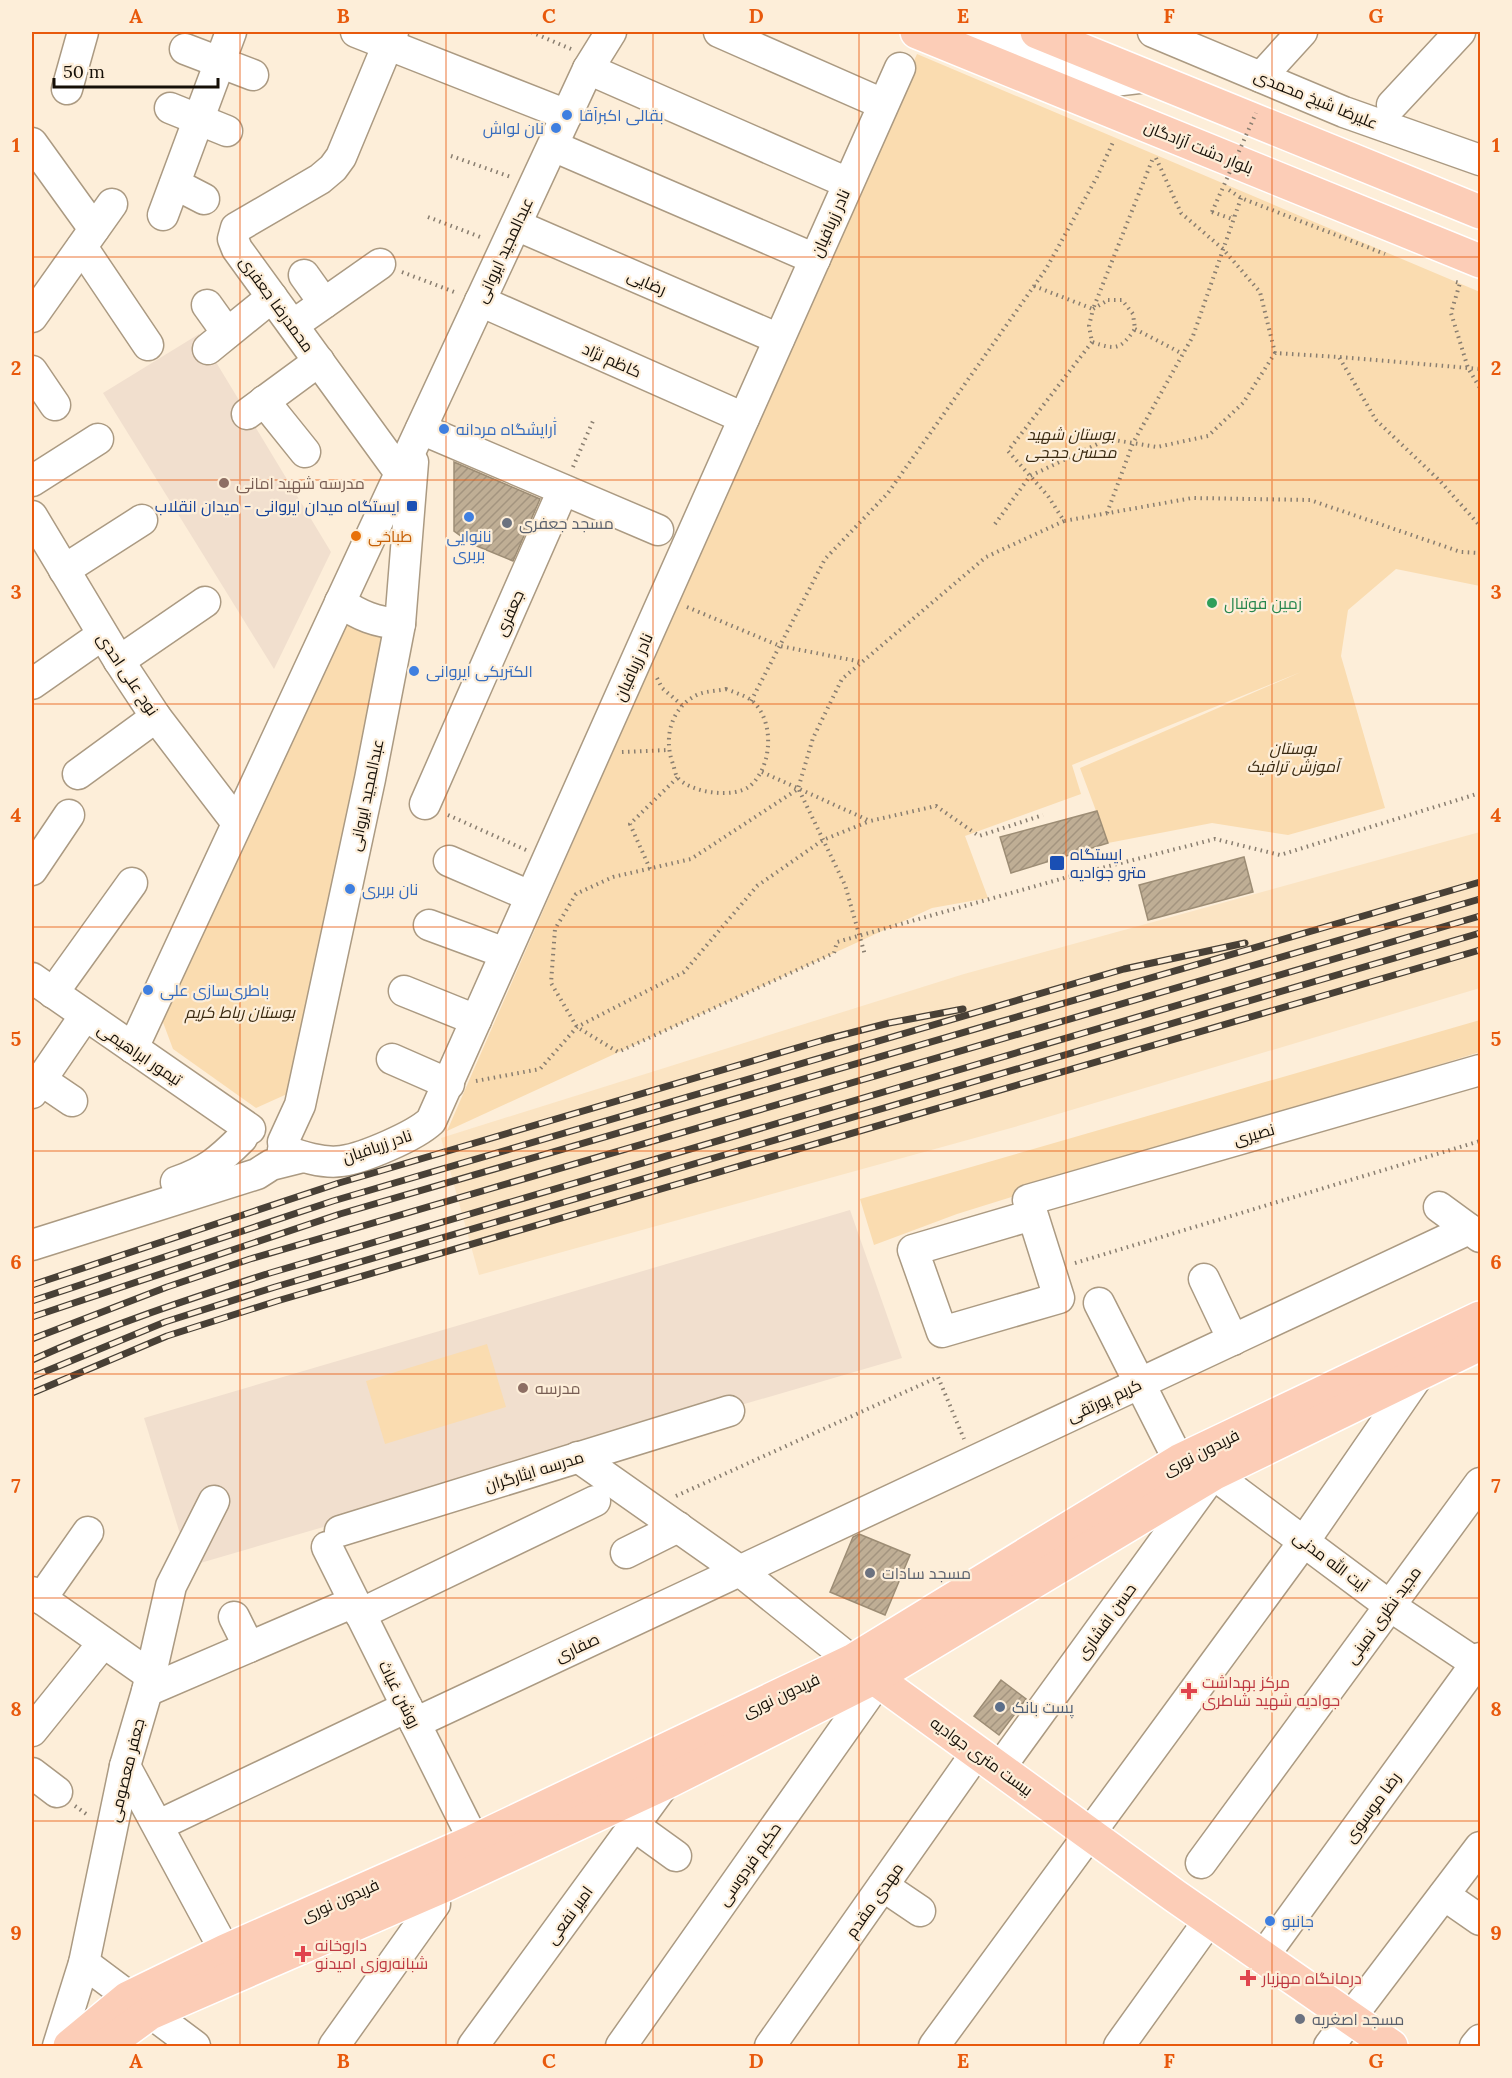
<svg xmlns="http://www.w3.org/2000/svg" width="1512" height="2078" font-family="Lora,Cairo,serif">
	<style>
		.education { fill: #f1dfce }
		.built { fill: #fbe4c3 }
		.green { fill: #fadcb0 }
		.building { fill: url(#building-hatch); stroke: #9d8d75; stroke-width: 1.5 }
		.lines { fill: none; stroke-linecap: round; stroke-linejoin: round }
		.minor-casing { stroke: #ab9a82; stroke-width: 33 }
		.major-casing { stroke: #fff; stroke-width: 36 }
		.path { stroke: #897e70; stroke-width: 4; stroke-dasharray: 1.5 4.5; stroke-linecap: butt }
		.minor { stroke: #fff; stroke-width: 30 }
		.major { stroke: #fccdb7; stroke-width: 33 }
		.rail-casing { stroke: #484036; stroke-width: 7 }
		.rail { stroke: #fdeed9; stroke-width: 4.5; stroke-dasharray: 14; stroke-linecap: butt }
		.path-bridge { stroke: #897e70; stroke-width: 4; stroke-dasharray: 1.5 4.5; stroke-linecap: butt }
		.grid { fill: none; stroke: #e8590c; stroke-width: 1.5; stroke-opacity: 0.55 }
		.shop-dot { fill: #3f7fe0; stroke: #fdeed9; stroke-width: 2 }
		.education-dot { fill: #8d6e63; stroke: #fdeed9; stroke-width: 2 }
		.transit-dot { fill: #1a4fb4; stroke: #fdeed9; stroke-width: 2 }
		.worship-dot { fill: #6b7280; stroke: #fdeed9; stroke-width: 2 }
		.food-dot { fill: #e8710a; stroke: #fdeed9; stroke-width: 2 }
		.leisure-dot { fill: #2e9e5b; stroke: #fdeed9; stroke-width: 2 }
		.health-dot { fill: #e0444e; stroke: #fdeed9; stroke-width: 2 }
		.service-dot { fill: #5c6f8a; stroke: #fdeed9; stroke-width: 2 }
		.labels { text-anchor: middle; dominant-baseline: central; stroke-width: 4.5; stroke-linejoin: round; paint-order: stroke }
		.street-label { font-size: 16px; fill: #150f07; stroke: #fdeed9 }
		.shop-label { font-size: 16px; fill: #366cbe; stroke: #fdeed9; text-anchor: start }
		.park-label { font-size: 16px; font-style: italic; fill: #392910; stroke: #fdeed9 }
		.education-label { font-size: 16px; fill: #785e54; stroke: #fdeed9; text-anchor: start }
		.transit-label { font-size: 16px; fill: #164399; stroke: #fdeed9; text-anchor: end }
		.worship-label { font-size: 16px; fill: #5b616d; stroke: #fdeed9; text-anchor: start }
		.food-label { font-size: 16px; fill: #c56008; stroke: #fdeed9; text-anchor: start }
		.leisure-label { font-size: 16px; fill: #27864d; stroke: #fdeed9; text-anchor: start }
		.health-label { font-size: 16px; fill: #be3a42; stroke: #fdeed9; text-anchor: start }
		.service-label { font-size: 16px; fill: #4e5e75; stroke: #fdeed9; text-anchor: start }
		.neatline { fill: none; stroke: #e8590c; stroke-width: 2 }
		.grid-label { font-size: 20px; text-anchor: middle; font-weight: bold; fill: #e8590c }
	</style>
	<defs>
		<pattern id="building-hatch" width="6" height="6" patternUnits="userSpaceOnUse" patternTransform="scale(1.5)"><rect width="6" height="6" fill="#bfae95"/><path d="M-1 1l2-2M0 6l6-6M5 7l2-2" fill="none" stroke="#a3947f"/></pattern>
	</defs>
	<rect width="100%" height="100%" fill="#fdeed9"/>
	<g class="education">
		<path d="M199,334L331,552L274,669L103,393Z"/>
		<path d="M850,1210L902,1358L190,1566L144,1418Z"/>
	</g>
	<path class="built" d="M1480,832V988L1011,1128L479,1275L441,1138L964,974Z"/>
	<g class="green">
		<path d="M917,54L1480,292V586L1396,569L1348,610L1341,656L1385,808L1288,835L1212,823L1108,843L1080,768L1301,672L1072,765L1081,794L965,836L988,898L932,908L447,1131Z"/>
		<path d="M345,620L382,637L296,1090L256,1108L173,1049L161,1017Z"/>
		<path d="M1480,1020V1052L957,1214L874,1245L860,1199Z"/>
		<path d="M487,1344L506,1407L385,1444L366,1381Z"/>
	</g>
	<g class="building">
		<path d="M454,462L540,499L513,561L472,544L454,531Z"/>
		<path d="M1097,811L1108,843L1011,873L1000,837Z"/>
		<path d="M1244,857L1253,892L1148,920L1139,885Z"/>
		<path d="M859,1534L910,1555L885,1615L830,1592L853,1537Z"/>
		<path d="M1001,1680L1026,1699L999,1735L974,1716Z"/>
	</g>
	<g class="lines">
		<defs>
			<g id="minor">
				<path d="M356,32L567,115"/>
				<path d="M393,32L341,157L333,168L320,179L236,228L233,239L237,249L400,473"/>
				<path d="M719,32L883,104"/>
				<path d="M977,32L1097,83L1147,77"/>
				<path d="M1153,32L1344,112L1480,160"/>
				<path d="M185,49L253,75"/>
				<path d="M588,69L848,183"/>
				<path d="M1261,77L1302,32"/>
				<path d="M67,89L83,32"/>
				<path d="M1392,105L1460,32"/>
				<path d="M170,108L227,131"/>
				<path d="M32,143L94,229"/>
				<path d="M553,146L815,259"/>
				<path d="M175,184L204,199"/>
				<path d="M163,215L231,32"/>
				<path d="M516,225L779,339"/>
				<path d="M82,247L148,345"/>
				<path d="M304,275L324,303"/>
				<path d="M480,301L744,418"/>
				<path d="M207,305L227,333"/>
				<path d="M32,317L112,204"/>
				<path d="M293,325L380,264"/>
				<path d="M208,349L272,297"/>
				<path d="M32,371L55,405"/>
				<path d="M264,401L305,452"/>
				<path d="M247,414L319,361"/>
				<path d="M421,429L658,530"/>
				<path d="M32,481L98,439"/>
				<path d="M32,516L119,661L156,717L237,823"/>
				<path d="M64,570L142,520"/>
				<path d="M340,602C360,616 376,622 400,624"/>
				<path d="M119,661L205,602"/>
				<path d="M32,684L102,635"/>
				<path d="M78,774L156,717"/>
				<path d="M425,804L563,490"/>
				<path d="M449,861L530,896"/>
				<path d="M32,870L69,815"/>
				<path d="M429,925L505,953"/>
				<path d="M32,978L250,1129"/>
				<path d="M404,991L476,1020"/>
				<path d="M53,993L132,883"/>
				<path d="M133,1048L588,69L611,32"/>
				<path d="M392,1059L449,1084"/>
				<path d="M41,1080L72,1101"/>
				<path d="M32,1093L84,1017"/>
				<path d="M283,1142L300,1105L370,779L400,624L413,462"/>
				<path d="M283,1150C300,1156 323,1164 342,1161C364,1158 415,1136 431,1121L900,68"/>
				<path d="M176,1182C207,1171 219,1161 242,1138"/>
				<path d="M1439,1207L1480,1237"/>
				<path d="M1032,1215L913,1250L942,1332L1059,1298L1028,1200L1480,1070"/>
				<path d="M32,1245L257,1174L271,1165L303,1157"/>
				<path d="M1204,1279L1233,1340"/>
				<path d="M1099,1303L1179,1461"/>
				<path d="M578,1457L740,1571L852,1661"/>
				<path d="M340,1531L729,1411"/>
				<path d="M327,1547L474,1841"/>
				<path d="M626,1553L678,1527"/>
				<path d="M32,1592L150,1675"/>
				<path d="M41,1599L88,1532"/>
				<path d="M360,1614L595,1501"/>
				<path d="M234,1617L249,1647"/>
				<path d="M147,1691L354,1602"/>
				<path d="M415,1723L1469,1229"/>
				<path d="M32,1731L103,1643"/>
				<path d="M125,1766L225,1951"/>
				<path d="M999,1769L1213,1474L1390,1606L1480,1666"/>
				<path d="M32,1773L57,1792"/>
				<path d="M159,1825L407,1707"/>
				<path d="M633,1825L676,1856"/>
				<path d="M1201,1863L1480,1483"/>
				<path d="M883,1886L920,1911"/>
				<path d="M1444,1895L1480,1920"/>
				<path d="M1263,1957L1480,1658"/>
				<path d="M84,1963L195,2046"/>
				<path d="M58,2046L84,1963L125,1766L147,1691L171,1586L214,1501"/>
				<path d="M334,2046L435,1904"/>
				<path d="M473,2046L665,1783"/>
				<path d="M621,2046L878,1681"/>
				<path d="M770,2046L977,1752"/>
				<path d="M934,2046L1305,1540L1420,1373"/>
				<path d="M1119,2046L1210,1919"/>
				<path d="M1329,2046L1480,1847"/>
				<path d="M1475,2046L1480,2040"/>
			</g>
			<g id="major">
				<path d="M917,32L1480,261"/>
				<path d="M1037,32L1480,212"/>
				<path d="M858,1666L1175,1896L1391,2046"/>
				<path d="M70,2046L128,1998L225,1951L474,1841L852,1661L1179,1461L1480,1318"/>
				<path d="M105,2046L150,2013L445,1885L665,1783L873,1678L1213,1474L1480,1344"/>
			</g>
		</defs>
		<use href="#minor" class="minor-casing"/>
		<use href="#major" class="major-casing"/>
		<g class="path">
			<path d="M531,32L571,49"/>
			<path d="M451,156L511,177"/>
			<path d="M1156,158L1181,213L1223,249L1260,292L1275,353"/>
			<path d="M1229,190L1241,198L1385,254"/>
			<path d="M1212,212L1232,219L1233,216"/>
			<path d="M428,217L483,238"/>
			<path d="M402,272L457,293"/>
			<path d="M1456,282L1460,283L1451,313L1468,368L1480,388"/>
			<path d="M1034,286L1093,309L1153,158"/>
			<path d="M1108,300H1122L1133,314L1135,329C1120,350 1116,350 1092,342L1089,326L1093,309Z"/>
			<path d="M1135,329L1183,354"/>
			<path d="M1092,342L1008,451L1048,496L1064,521L1192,498L1310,500L1461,552L1480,553"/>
			<path d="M1340,357L1480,369"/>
			<path d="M573,467L593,421"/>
			<path d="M1107,513L1133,443L1193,336L1241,198"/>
			<path d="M1064,521L986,557L842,679L813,738L798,789L691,859L613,877L576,894L555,929L551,983L577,1027L618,1052L834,953L837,942L1082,873L1215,839L1280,855L1480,793"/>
			<path d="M995,524L1030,476L1108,439L1157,447L1208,436L1243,403L1275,353L1339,357L1376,420L1440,481L1480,526"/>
			<path d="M687,607L780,646L862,662"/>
			<path d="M657,678L662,688L683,706"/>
			<path d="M726,689C733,692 744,695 751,700C775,719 773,766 750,786C734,799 690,793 677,777C675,773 674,767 673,764C663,738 671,706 699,694C707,691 717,691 726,689Z"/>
			<path d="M751,701L825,559L888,493L1046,269L1097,177L1114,140"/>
			<path d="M622,752L668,750"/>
			<path d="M762,772L870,821L936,806L979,836L1043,815"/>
			<path d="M799,790L845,885L865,955"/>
			<path d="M448,815L526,850"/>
			<path d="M650,869L630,824L678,777"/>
			<path d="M476,1081L540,1069L577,1027L684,972L757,886L823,840L870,821"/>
			<path d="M1075,1263L1480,1141"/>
			<path d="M676,1496L938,1377L964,1439"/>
			<path d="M75,1806L89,1816"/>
		</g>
		<use href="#minor" class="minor"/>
		<use href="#major" class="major"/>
		<defs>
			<g id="rail">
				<path d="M32,1285L339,1183L827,1039L889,1023L963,1009"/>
				<path d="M32,1301L333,1201L1124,969L1245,943"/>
				<path d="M32,1317L340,1214L1480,882"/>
				<path d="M32,1339L167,1287L250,1259L1480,899"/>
				<path d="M32,1360C109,1325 189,1299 270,1273L1480,916"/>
				<path d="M32,1377L165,1322L275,1287L1480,933"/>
				<path d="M32,1393L167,1336L277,1301L1480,950"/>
			</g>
		</defs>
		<use href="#rail" class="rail-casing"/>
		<use href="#rail" class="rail"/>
		<path class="path-bridge" d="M1212,212L1256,113"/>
	</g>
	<path class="grid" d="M240,32V2046M446,32V2046M653,32V2046M859,32V2046M1066,32V2046M1272,32V2046M32,257H1480M32,480H1480M32,704H1480M32,927H1480M32,1151H1480M32,1374H1480M32,1598H1480M32,1821H1480"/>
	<g class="shop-dot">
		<circle cx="567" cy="115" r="6"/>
		<circle cx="556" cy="128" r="6"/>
		<circle cx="444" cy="429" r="6"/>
		<circle cx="469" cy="517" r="6"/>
		<circle cx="414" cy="671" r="6"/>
		<circle cx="350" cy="889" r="6"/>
		<circle cx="148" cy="990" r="6"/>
		<circle cx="1270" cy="1921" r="6"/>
	</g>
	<g class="education-dot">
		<circle cx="224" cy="483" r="6"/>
		<circle cx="523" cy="1388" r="6"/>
	</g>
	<g class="transit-dot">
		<rect x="406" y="500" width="12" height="12" rx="3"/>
		<rect x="1049" y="855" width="16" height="16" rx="3"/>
	</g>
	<g class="worship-dot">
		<circle cx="507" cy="523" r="6"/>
		<circle cx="870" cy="1573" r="6"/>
		<circle cx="1300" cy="2019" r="6"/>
	</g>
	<circle class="food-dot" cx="356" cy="536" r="6"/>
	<circle class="leisure-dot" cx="1212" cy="603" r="6"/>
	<g class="health-dot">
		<path d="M1186 1682h6v6h6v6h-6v6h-6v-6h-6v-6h6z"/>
		<path d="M300 1945h6v6h6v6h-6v6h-6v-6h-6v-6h6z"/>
		<path d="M1245 1969h6v6h6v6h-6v6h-6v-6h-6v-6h6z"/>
	</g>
	<circle class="service-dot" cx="1000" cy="1707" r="6"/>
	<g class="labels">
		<g class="street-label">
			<text transform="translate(1316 99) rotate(22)">علیرضا شیخ محمدی</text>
			<text transform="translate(1199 147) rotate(22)">بلوار دشت آزادگان</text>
			<text transform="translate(830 223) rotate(-66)">نادر زربافیان</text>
			<text transform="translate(504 250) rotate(-65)">عبدالمجید ایروانی</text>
			<text transform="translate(647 282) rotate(23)">رضایی</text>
			<text transform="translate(277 304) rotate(54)">محمدرضا جعفری</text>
			<text transform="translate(612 360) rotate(24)">کاظم نژاد</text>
			<text transform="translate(509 613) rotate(-66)">جعفری</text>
			<text transform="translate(633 667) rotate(-66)">نادر زربافیان</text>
			<text transform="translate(128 674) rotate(56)">نوح علی احدی</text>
			<text transform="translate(366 795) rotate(-78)">عبدالمجید ایروانی</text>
			<text transform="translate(140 1054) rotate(34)">تیمور ابراهیمی</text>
			<text transform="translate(1254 1134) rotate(-16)">نصیری</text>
			<text transform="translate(377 1146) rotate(-19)">نادر زربافیان</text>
			<text transform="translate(1104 1400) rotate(-25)">کریم پورتقی</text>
			<text transform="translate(1201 1452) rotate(-27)">فریدون نوری</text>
			<text transform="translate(534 1471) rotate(-17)">مدرسه ایثارگران</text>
			<text transform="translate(1331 1561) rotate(37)">آیت‌ الله مدنی</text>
			<text transform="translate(1383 1615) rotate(-54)">مجید نظری نمینی</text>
			<text transform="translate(1106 1621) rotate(-54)">حسن افشاری</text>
			<text transform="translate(577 1647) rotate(-25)">صفاری</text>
			<text transform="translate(400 1694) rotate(63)">روشن غیاث</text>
			<text transform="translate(781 1695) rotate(-25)">فریدون نوری</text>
			<text transform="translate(982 1756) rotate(36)">بیست متری جوادیه</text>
			<text transform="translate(126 1770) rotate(-76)">جعفر معصومی</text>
			<text transform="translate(1372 1807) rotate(-54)">رضا موسوی</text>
			<text transform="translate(749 1864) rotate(-55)">حکیم فردوسی</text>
			<text transform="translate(340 1900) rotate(-24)">فریدون نوری</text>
			<text transform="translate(874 1900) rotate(-55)">مهدی مقدم</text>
			<text transform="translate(569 1915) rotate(-54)">امیر نفعی</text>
		</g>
		<g class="shop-label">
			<text x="579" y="115">بقالی اکبرآقا</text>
			<text x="544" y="128" text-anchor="end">نان لواش</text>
			<text x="456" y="429">آٰرایشگاه مردانه</text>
			<text x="469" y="536" text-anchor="middle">نانوایی<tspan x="469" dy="18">بربری</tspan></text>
			<text x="426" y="671">الکتریکی ایروانی</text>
			<text x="362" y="889">نان بربری</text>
			<text x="160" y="990">باطری‌سازی علی</text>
			<text x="1282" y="1921">جانبو</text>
		</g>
		<g class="park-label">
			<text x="1071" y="434">بوستان شهید<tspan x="1071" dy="18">محسن حججی</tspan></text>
			<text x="1293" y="748">بوستان<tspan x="1293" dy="18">آموزش ترافیک</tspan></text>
			<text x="240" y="1012">بوستان رباط کریم</text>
		</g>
		<g class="education-label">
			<text x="236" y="483">مدرسه شهید امانی</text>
			<text x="535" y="1388">مدرسه</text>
		</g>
		<g class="transit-label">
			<text x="400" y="506">ایستگاه میدان ایروانی - میدان انقلاب</text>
			<text x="1070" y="854" text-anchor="start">ایستگاه<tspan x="1070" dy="18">مترو جوادیه</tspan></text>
		</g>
		<g class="worship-label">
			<text x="519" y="523">مسجد جعفری</text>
			<text x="882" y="1573">مسجد سادات</text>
			<text x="1312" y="2019">مسجد اصغریه</text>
		</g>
		<g class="food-label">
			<text x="368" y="536">طباخی</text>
		</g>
		<g class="leisure-label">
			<text x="1224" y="603">زمین فوتبال</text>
		</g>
		<g class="health-label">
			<text x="1202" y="1682">مرکز بهداشت<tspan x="1202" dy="18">جوادیه شهید شاطری</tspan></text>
			<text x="315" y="1945">داروخانه<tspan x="315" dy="18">شبانه‌روزی امیدنو</tspan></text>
			<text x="1262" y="1978">درمانگاه مهزیار</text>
		</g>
		<g class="service-label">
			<text x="1012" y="1707">پست بانک</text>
		</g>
	</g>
	<rect width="1512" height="2078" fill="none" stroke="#fdeed9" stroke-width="66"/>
	<path d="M54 78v9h164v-9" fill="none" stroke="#150f07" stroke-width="3"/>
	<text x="63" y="78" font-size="18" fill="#150f07" stroke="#fdeed9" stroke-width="4.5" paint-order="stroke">50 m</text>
	<rect x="33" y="33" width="1446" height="2012" class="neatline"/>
	<g class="grid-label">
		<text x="136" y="23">A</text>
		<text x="343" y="23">B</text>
		<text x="549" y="23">C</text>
		<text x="756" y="23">D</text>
		<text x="963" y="23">E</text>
		<text x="1169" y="23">F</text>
		<text x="1376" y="23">G</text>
		<text x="16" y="152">1</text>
		<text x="1496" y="152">1</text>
		<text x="16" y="375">2</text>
		<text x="1496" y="375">2</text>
		<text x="16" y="599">3</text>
		<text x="1496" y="599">3</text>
		<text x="16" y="822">4</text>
		<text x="1496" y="822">4</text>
		<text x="16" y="1046">5</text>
		<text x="1496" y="1046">5</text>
		<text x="16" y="1269">6</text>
		<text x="1496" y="1269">6</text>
		<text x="16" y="1493">7</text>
		<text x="1496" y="1493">7</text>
		<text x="16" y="1716">8</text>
		<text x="1496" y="1716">8</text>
		<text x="16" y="1940">9</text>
		<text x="1496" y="1940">9</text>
		<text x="136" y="2068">A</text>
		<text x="343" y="2068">B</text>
		<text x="549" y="2068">C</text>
		<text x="756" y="2068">D</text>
		<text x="963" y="2068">E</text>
		<text x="1169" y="2068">F</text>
		<text x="1376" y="2068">G</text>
	</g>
</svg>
